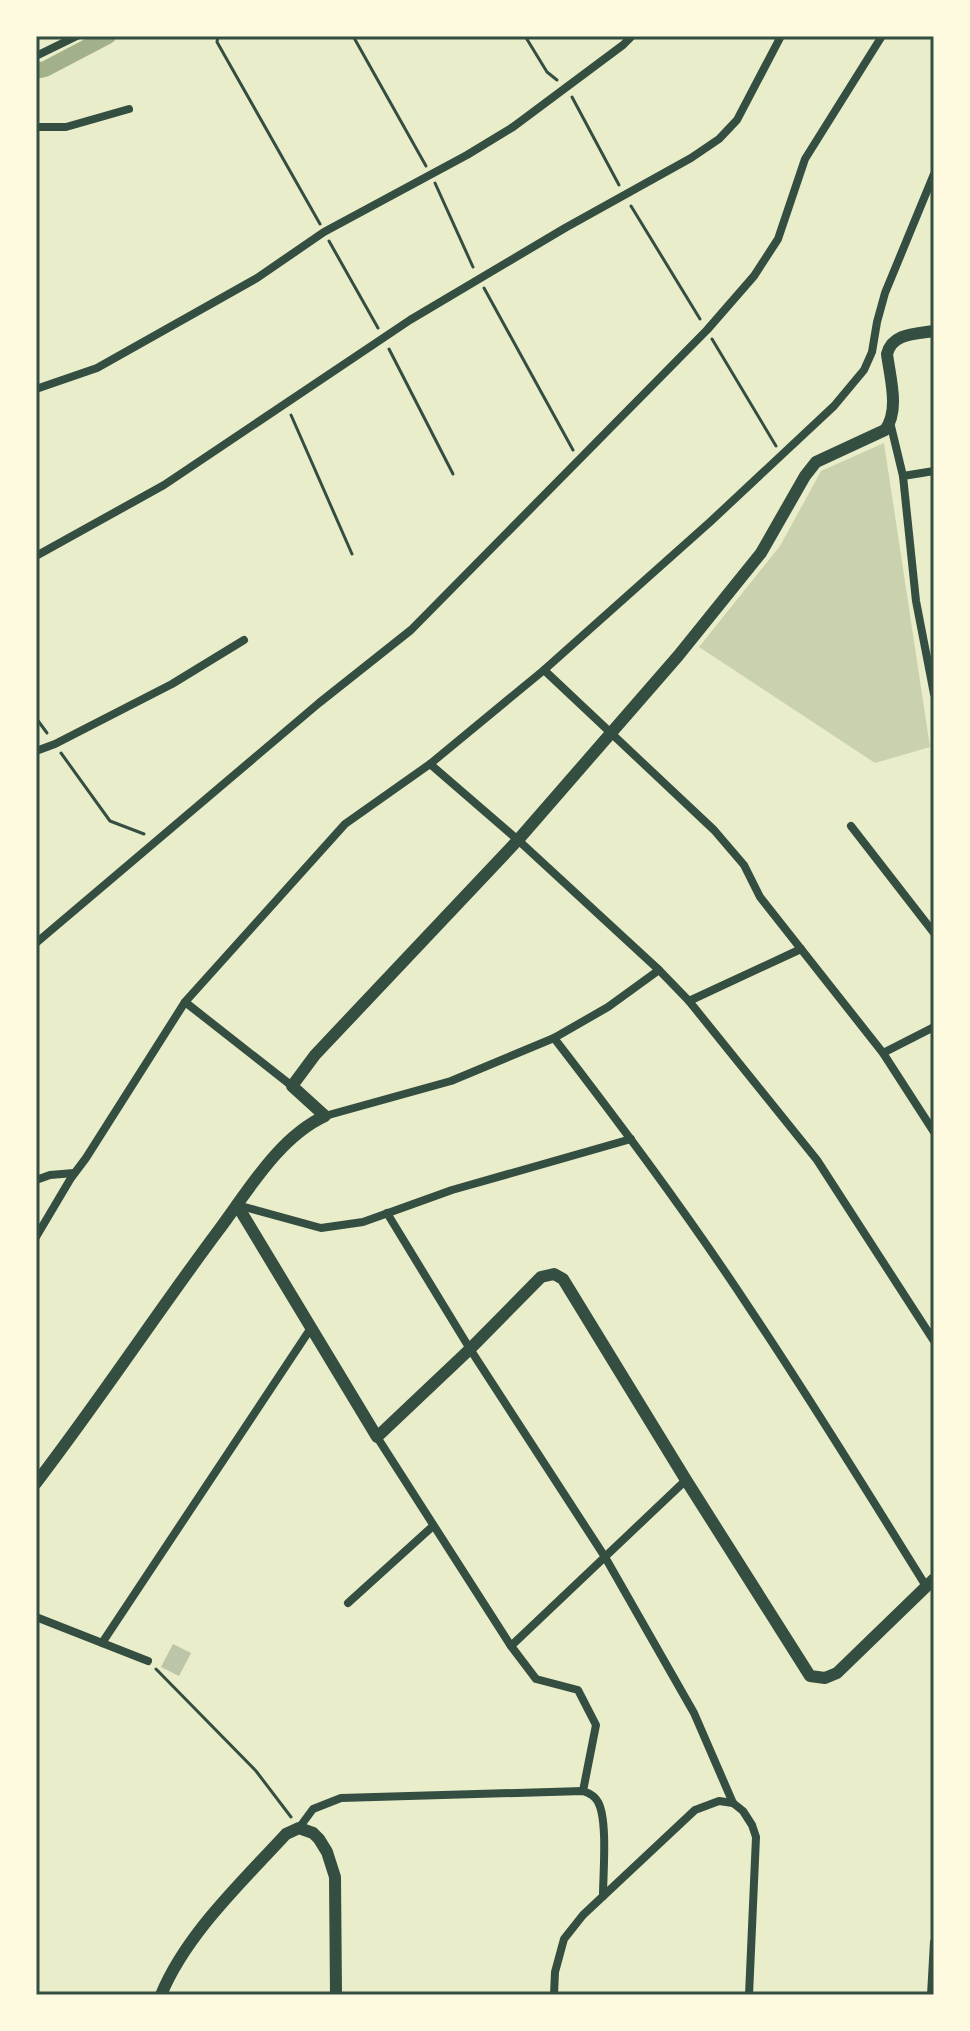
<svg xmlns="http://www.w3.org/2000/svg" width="970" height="2031" font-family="Montserrat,sans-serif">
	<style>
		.green { fill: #cad2ad }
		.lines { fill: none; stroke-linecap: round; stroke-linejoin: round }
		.canal { stroke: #a3b18a; stroke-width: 16 }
		.building { fill: #bcc5a7 }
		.path { stroke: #344e41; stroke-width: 3 }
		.minor { stroke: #344e41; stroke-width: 8 }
		.tertiary { stroke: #344e41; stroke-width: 12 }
		.neatline { fill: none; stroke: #344e41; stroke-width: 3 }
	</style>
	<rect width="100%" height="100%" fill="#e9edc9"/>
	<path class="green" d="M884,443L930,747L875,763L699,647L780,546L821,471Z"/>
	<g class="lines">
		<path class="canal" d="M36,71L45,69L108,36"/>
	</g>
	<path class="building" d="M173,1644L191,1653L179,1676L161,1667Z"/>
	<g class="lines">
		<g class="path">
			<path d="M218,36L217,42L320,224"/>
			<path d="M353,36L426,166"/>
			<path d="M525,36L547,72L557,80"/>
			<path d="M572,97L619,185"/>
			<path d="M435,183L473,267"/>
			<path d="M631,206L700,319"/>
			<path d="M329,241L378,328"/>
			<path d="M484,288L573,450"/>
			<path d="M712,339L776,446"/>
			<path d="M389,349L453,474"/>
			<path d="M291,415L352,554"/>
			<path d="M36,718L47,733"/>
			<path d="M61,753L110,821L144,834"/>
			<path d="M156,1669L256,1771L291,1817"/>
		</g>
		<g class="minor">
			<path d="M36,56L77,36"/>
			<path d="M36,127H66L129,109"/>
			<path d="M36,389L97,368L257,278L324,232L467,155L513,127L623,45L632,36"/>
			<path d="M890,422L903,476L916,601L934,694"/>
			<path d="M903,476L934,471"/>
			<path d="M36,556L164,485L410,320L565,228L691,158L719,139L737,120L781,36"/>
			<path d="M544,670L714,830L744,865L760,897L883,1053L934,1132"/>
			<path d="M36,751L55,744L172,684L244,640"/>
			<path d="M430,764L518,840L659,970L689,1001L817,1160L934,1341"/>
			<path d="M851,826L934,933"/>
			<path d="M36,943L319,703L411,630L707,330L754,276L778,239L805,159L882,36"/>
			<path d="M689,1001L801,949"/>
			<path d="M185,1002L292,1086"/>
			<path d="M554,1038C622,1126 689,1216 750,1309C811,1400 868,1493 926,1586"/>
			<path d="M883,1053L934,1027"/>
			<path d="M325,1116L451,1081L554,1038L608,1007L659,970"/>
			<path d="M36,1180L50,1175L74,1173"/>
			<path d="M237,1205L321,1228L363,1222L452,1190L631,1139"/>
			<path d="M387,1213L470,1349L605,1557L694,1713L733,1803"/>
			<path d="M36,1237L71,1178L86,1158L185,1002L345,824L430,764L544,670L710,522L834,406L864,370L872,352L877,322L885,293L934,174"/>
			<path d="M377,1437L511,1646L536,1679L578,1690L596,1725L583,1791"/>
			<path d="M348,1603L433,1526"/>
			<path d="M36,1617L148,1661"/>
			<path d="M102,1643L311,1328"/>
			<path d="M511,1646L686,1480"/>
			<path d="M299,1828L313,1809L341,1798L583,1791C589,1793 595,1796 598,1802C608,1820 603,1874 603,1896"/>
			<path d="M554,1995L555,1972L564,1939L583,1915L695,1810L719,1801L733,1803L743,1811L752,1825L756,1837L749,1995"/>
			<path d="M931,1995L934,1942"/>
		</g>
		<g class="tertiary">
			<path d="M237,1205L377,1437L470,1349L541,1277L554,1274L563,1279L686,1480L810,1676L825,1678L837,1673L934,1579"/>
			<path d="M36,1483C99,1401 156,1314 218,1231C248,1191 279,1137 325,1116L292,1086L315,1055L518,840L678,656L761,553L805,476L816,462L885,430C900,410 890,378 887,354C892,333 916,334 934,331"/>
			<path d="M161,1995C186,1934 242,1882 286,1834L299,1828L313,1833L319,1839L327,1852L335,1877L336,1995"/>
		</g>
	</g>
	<rect width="970" height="2031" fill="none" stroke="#fefae0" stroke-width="76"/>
	<rect x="38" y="38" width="894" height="1955" class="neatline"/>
</svg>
